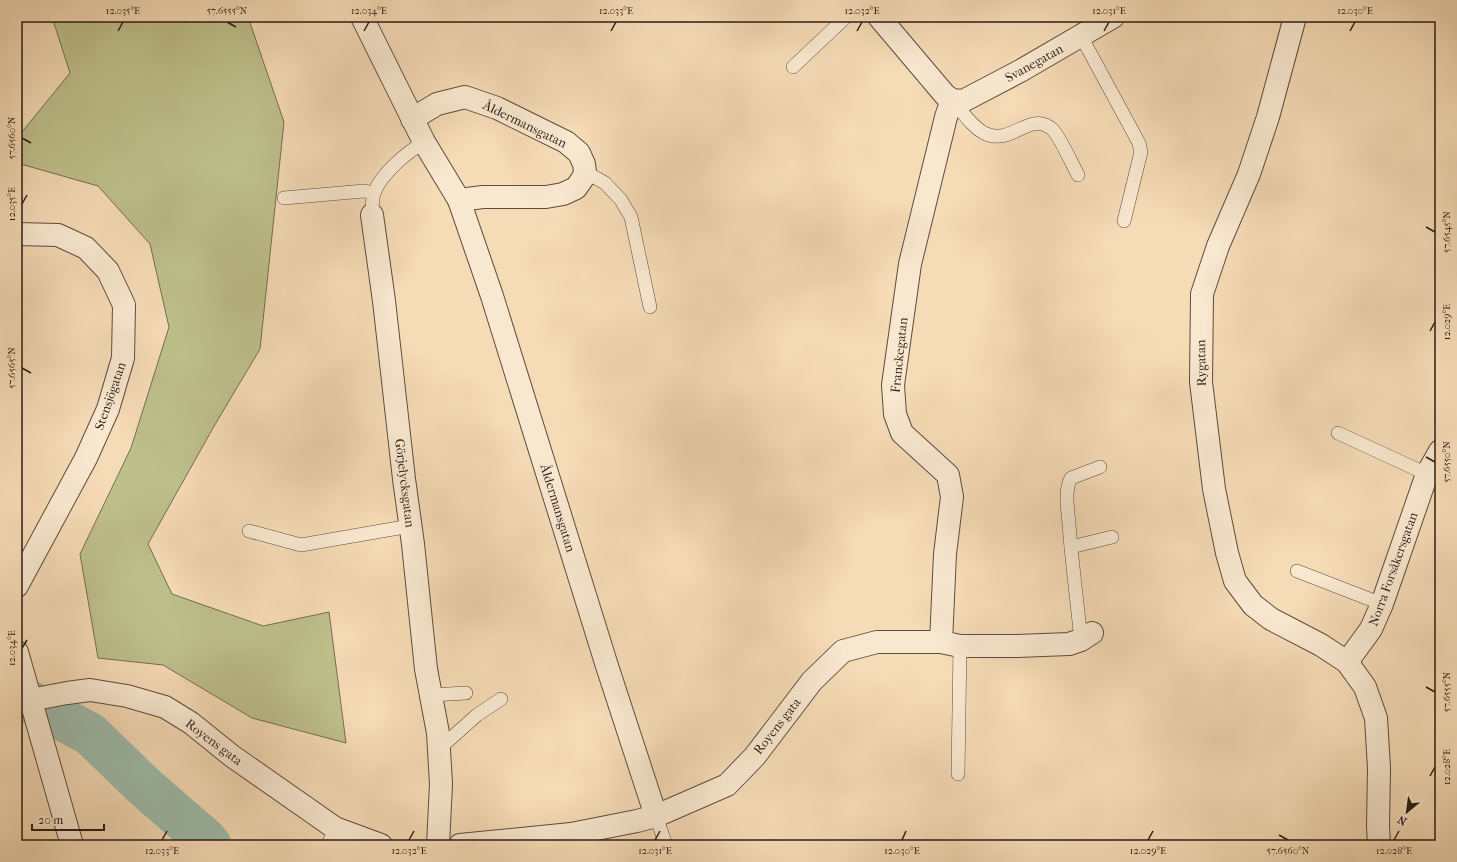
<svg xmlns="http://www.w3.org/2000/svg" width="1457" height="862" font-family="'IM FELL French Canon',serif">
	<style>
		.green { fill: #bec08c; stroke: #756e50 }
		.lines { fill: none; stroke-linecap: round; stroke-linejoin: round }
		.river { stroke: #9dbbab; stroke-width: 43 }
		.service-casing { stroke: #5e4c3d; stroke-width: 14 }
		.minor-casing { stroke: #5e4c3d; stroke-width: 24 }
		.tertiary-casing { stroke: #5e4c3d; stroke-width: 24 }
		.service { stroke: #f8e8d0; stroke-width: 13 }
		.minor { stroke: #f8e8d0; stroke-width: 22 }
		.tertiary { stroke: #f8e8d0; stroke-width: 22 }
		.ticks { fill: none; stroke: #2c1c15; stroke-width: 1.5 }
		.labels { text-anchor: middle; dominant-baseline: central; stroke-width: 3; stroke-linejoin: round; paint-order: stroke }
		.street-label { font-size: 13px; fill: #2c1c15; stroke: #f8e8d0 }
		.neatline { fill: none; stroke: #2c1c15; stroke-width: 1.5 }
		.ticks-label { font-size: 10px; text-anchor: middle; fill: #2c1c15 }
	</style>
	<rect width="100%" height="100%" fill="#f5dbb6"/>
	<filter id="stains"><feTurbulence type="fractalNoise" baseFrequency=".005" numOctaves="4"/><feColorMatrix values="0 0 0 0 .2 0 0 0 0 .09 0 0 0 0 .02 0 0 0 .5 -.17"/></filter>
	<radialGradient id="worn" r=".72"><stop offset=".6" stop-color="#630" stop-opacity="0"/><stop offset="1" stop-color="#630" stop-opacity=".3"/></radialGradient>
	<path class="green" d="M52,17H248L284,122L260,349L213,428L148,544L172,594L263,626L329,612L346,743L252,718L163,665L98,658L80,554L131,448L169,327L150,244L98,186L17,163V138L70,73Z"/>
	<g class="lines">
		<path class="river" d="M17,695L90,734L146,788L205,839L210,845"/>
		<defs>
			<g id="service">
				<path d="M1081,36L1139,143L1141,152L1124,221"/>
				<path d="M793,67L846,17"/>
				<path d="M952,100C962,111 971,126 984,133C1011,147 1030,110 1052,129C1059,135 1073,166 1078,175"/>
				<path d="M585,172L605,183L621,200L631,217L650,307"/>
				<path d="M284,198L364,191L374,193"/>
				<path d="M372,215C372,208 372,200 374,193C381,174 406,153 424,142"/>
				<path d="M1338,433L1427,474"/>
				<path d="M249,531L301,545L410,526"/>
				<path d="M1071,547L1112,537"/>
				<path d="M1297,571L1382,604"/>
				<path d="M1081,640C1077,601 1072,563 1069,524C1068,510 1064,491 1071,478L1100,467"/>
				<path d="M431,695L466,693"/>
				<path d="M440,748L477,715L501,699"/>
				<path d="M958,774L960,646"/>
				<path d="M656,816L666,845"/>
				<path d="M328,845L335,828"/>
			</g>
			<g id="minor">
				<path d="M362,17L424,142L459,200L492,296L607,666L656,816"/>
				<path d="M879,17L945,95L952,100L963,101L1022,70L1113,17"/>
				<path d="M1295,17L1268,117L1249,174L1218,246L1202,294L1201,382L1214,489L1227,553L1235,581L1253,605L1271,619L1321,645L1347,662L1365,687L1376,718L1379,768L1378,826L1379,845"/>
				<path d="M412,119L437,104L465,97L497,108L566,142L579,153L584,164L585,172L583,178L576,188L563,194L546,197H483L459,200"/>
				<path d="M372,215L384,301L404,479L413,544L426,669L438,733L441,784L438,845"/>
				<path d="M941,642L945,554L952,497L948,475L902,433L895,414L893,385L910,264L946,117L952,100"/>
				<path d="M1347,662L1371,629L1382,604L1427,474L1440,451"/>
				<path d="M30,700L67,693L90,690L127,696L165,707L191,723L232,756L335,828L381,845"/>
				<path d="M460,845L571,834L637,821L656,816L727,785L755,756L812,681L843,651L877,642H941L960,646H1017L1069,644L1081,640L1092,633"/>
			</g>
			<g id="tertiary">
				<path d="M17,234L58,235L86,248L108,271L124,305L123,358L108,409L86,458L17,586"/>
				<path d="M17,652L72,845"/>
			</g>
		</defs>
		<use href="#service" class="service-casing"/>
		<use href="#minor" class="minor-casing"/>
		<use href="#tertiary" class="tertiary-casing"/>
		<use href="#service" class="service"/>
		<use href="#minor" class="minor"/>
		<use href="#tertiary" class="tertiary"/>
	</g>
	<path class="ticks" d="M227,22L236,27M118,31L123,22M364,31L369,22M611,31L616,22M857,31L862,22M1104,31L1109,22M1350,31L1355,22M22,138L31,143M22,204L27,195M1426,227L1435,232M1430,331L1435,322M22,368L31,373M1426,457L1435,462M22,648L27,640M1426,687L1435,692M1430,776L1435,767M1279,835L1288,840M162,840L167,831M409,840L414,831M655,840L660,831M902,840L906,831M1148,840L1153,831M1394,840L1399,831"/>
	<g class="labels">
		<g class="street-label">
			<text transform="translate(1034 63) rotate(-29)">Svanegatan</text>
			<text transform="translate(525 124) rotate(26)">Åldermansgatan</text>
			<text transform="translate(899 355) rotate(-84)">Franckegatan</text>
			<text transform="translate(1201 363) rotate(-91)">Rygatan</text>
			<text transform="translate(110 396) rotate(-71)">Stensjögatan</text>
			<text transform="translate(405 483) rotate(83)">Görjelycksgatan</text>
			<text transform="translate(558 508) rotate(73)">Åldermansgatan</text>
			<text transform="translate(1393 569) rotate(-70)">Norra Forsåkersgatan</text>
			<text transform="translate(777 726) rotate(-52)">Royens gata</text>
			<text transform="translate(214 742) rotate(37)">Royens gata</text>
		</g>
	</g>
	<rect width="1457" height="862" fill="none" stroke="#f5dbb6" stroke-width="44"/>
	<g transform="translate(1407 812) rotate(209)" stroke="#f8e8d0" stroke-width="3" paint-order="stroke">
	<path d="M0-3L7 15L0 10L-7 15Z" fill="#2c1c15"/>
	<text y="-6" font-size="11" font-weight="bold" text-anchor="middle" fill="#2c1c15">N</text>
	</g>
	<path d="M32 824v6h72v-6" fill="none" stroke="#2c1c15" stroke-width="2"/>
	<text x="38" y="824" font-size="12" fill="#2c1c15" stroke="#f8e8d0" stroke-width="3" paint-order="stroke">20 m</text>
	<rect x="22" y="22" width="1413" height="818" class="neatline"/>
	<g class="ticks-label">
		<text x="123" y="14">12.035°E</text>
		<text x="227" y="14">57.6555°N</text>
		<text x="369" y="14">12.034°E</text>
		<text x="616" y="14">12.033°E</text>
		<text x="862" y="14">12.032°E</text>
		<text x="1109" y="14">12.031°E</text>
		<text x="1355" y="14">12.030°E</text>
		<text transform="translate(11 138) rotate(-90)" y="4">57.6560°N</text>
		<text transform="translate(11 204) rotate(-90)" y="4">12.035°E</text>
		<text transform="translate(1446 232) rotate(-90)" y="4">57.6545°N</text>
		<text transform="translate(1446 322) rotate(-90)" y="4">12.029°E</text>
		<text transform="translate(11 368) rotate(-90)" y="4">57.6565°N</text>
		<text transform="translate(1446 462) rotate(-90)" y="4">57.6550°N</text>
		<text transform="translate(11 648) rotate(-90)" y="4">12.034°E</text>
		<text transform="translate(1446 692) rotate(-90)" y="4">57.6555°N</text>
		<text transform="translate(1446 767) rotate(-90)" y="4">12.028°E</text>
		<text x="162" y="854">12.033°E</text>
		<text x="409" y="854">12.032°E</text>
		<text x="655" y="854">12.031°E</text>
		<text x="902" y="854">12.030°E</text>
		<text x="1148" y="854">12.029°E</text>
		<text x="1288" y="854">57.6560°N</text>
		<text x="1394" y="854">12.028°E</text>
	</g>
	<rect width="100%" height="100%" filter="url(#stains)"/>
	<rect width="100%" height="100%" fill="url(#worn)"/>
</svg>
